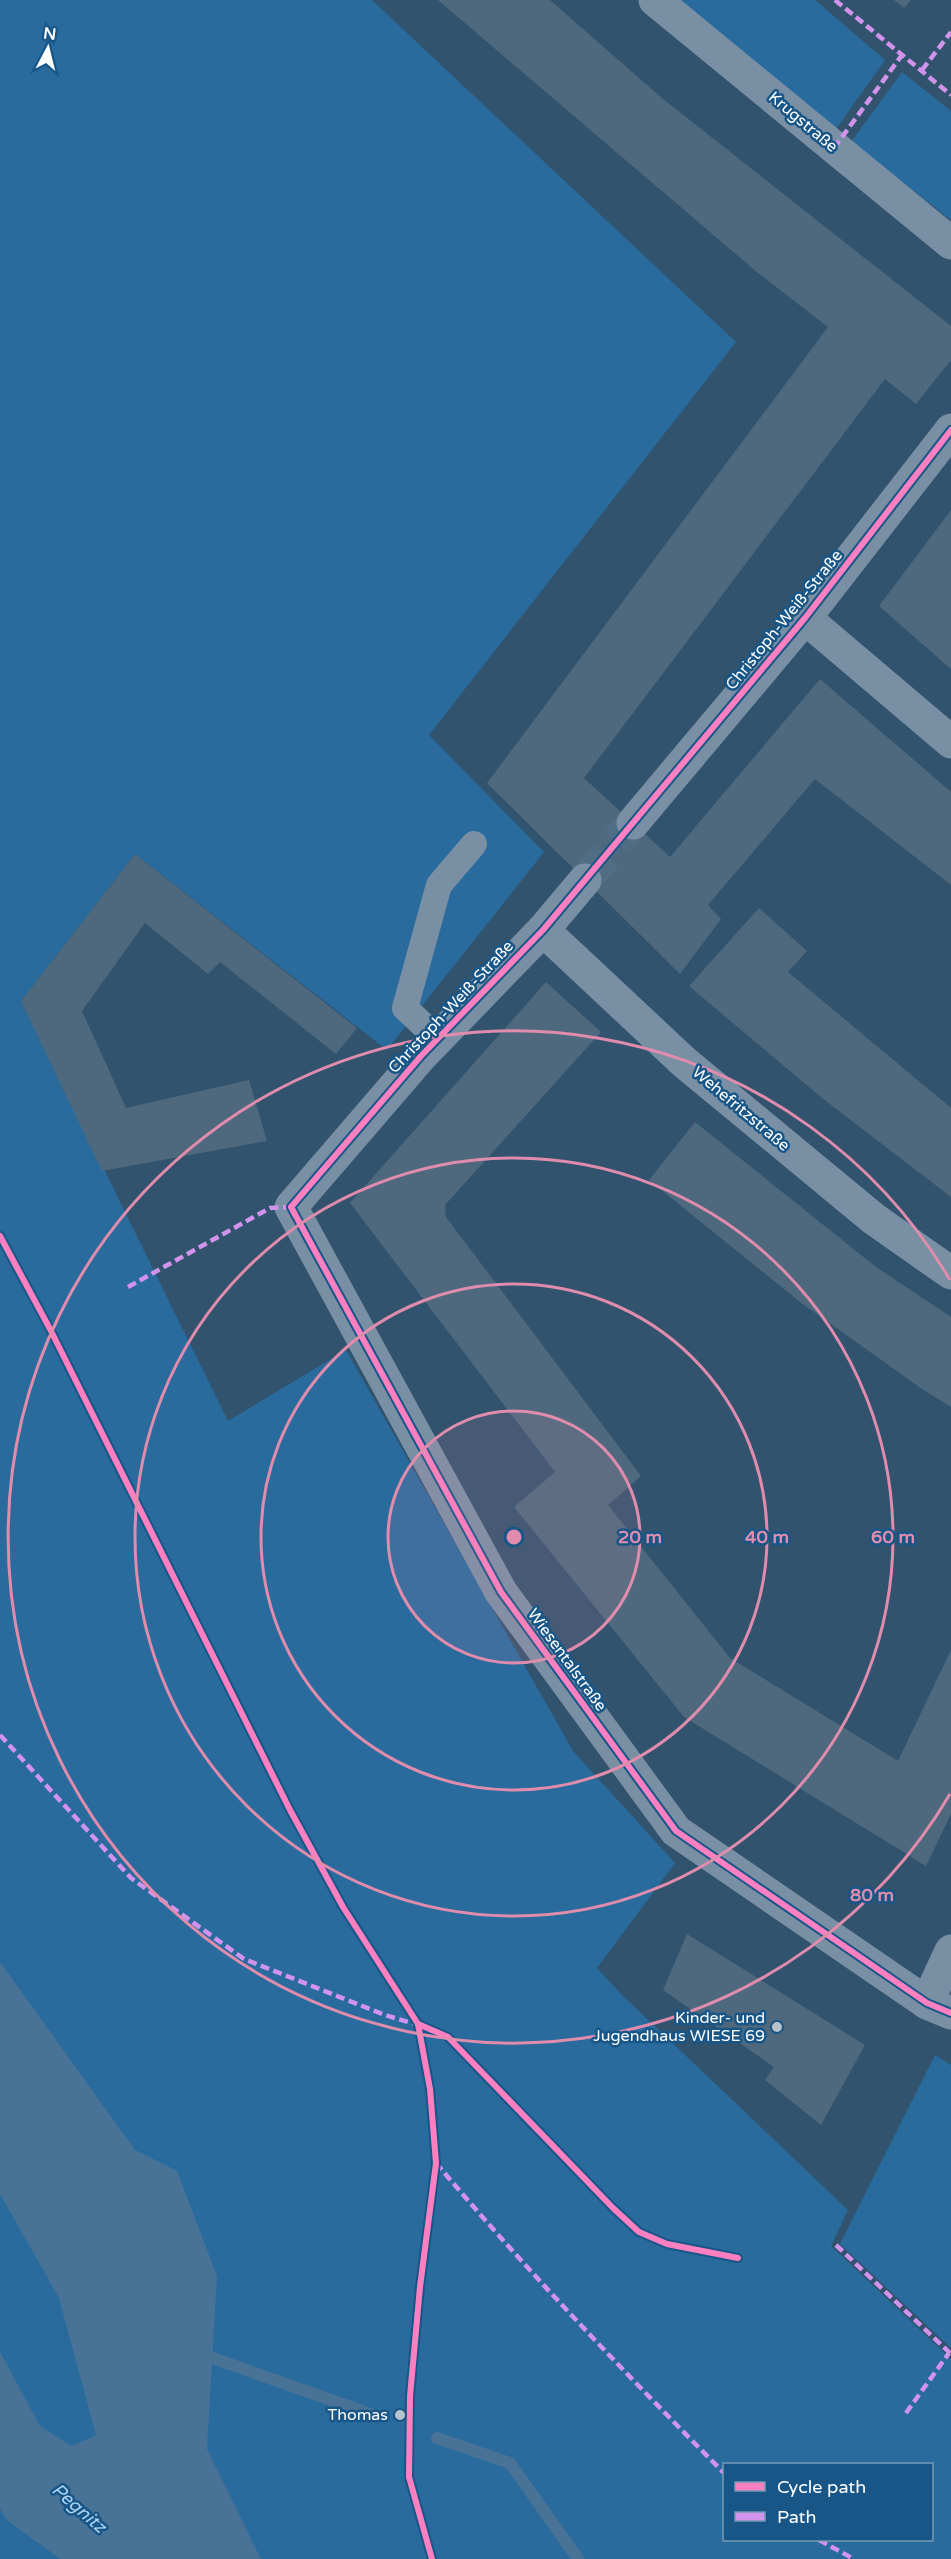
<svg xmlns="http://www.w3.org/2000/svg" width="951" height="2559" font-family="'Varela Round',sans-serif">
	<style>
		.green { fill: #296b9d; fill-rule: evenodd }
		.water { fill: #487396 }
		.lines { fill: none; stroke-linecap: round; stroke-linejoin: round }
		.stream { stroke: #487396; stroke-width: 12 }
		.building { fill: #4e697e }
		.minor-tunnel { stroke: #506d84; stroke-width: 33; stroke-dasharray: 33 16; stroke-linecap: butt }
		.service { stroke: #788fa4; stroke-width: 26 }
		.minor { stroke: #788fa4; stroke-width: 33 }
		.quiet { stroke: #d193ec; stroke-width: 4.5; stroke-dasharray: 9 4.5; stroke-linecap: butt }
		.cycleway-casing { stroke: #185687; stroke-width: 10 }
		.cycleway { stroke: #ff80c0; stroke-width: 6 }
		.ring { fill: none; stroke: #e08cad; stroke-width: 3 }
		.poi-dot { fill: #b7c3cc; stroke: #185687; stroke-width: 2 }
		.labels { text-anchor: middle; dominant-baseline: central; stroke-width: 5; stroke-linejoin: round; paint-order: stroke }
		.street-label { font-size: 16px; fill: #fff; stroke: #185687 }
		.poi-label { font-size: 16px; fill: #fff; stroke: #185687; text-anchor: end }
		.water-label { font-size: 18px; font-style: italic; fill: #abd5f4; stroke: #185687 }
		.centre { fill: #e08cad; stroke: #185687; stroke-width: 3 }
		.ring-label { font-size: 18px; text-anchor: middle; font-weight: bold; fill: #e08cad; stroke: #185687; stroke-width: 5; stroke-linejoin: round; paint-order: stroke }
	</style>
	<rect width="100%" height="100%" fill="#31536e"/>
	<g class="green">
		<path d="M0,0H372L736,342L429,735L544,852L387,1050L135,854L21,1001L228,1421L346,1350L573,1751L675,1863L597,1968L622,1995L848,2210L831,2246L951,2359V2559H0ZM724,2464H932V2540H724Z"/>
		<path d="M680,0H815L885,60L836,129Z"/>
		<path d="M902,72L951,111V220L851,142Z"/>
		<path d="M935,2055L951,2065V2348L840,2244Z"/>
	</g>
	<path class="water" d="M0,1962L135,2150L177,2171L217,2276L207,2449L261,2559H60L7,2520L0,2509V2352L40,2426L72,2446L96,2435L59,2298L0,2194Z"/>
	<g class="lines">
		<g class="stream">
			<path d="M199,2353L373,2415"/>
			<path d="M437,2438L510,2463L578,2559"/>
		</g>
	</g>
	<g class="building">
		<path d="M438,0H550L663,99L951,326V360L916,404L885,379L584,778L670,857L820,679L951,792V885L815,779L708,905L721,919L680,974L487,783L828,327L758,273Z"/>
		<path d="M894,0H911L904,8Z"/>
		<path d="M951,510V669L879,606Z"/>
		<path d="M135,854L357,1028L336,1054L220,962L208,974L145,923L82,1011L126,1108L249,1080L267,1141L102,1171L21,1001Z"/>
		<path d="M759,908L807,951L788,972L951,1108V1197L822,1098L689,986Z"/>
		<path d="M546,982L601,1032L445,1205L446,1217L641,1476L608,1505L730,1658L898,1761L951,1650V1814L926,1866L684,1717L514,1507L555,1472L350,1203Z"/>
		<path d="M695,1122L876,1267L951,1317V1407L922,1389L800,1302L649,1180Z"/>
		<path d="M687,1934L865,2045L821,2125L765,2080L774,2067L663,1990Z"/>
	</g>
	<g class="lines">
		<path class="minor-tunnel" d="M585,880L633,823"/>
		<path class="service" d="M437,1038L405,1008L439,885L474,844"/>
		<g class="minor">
			<path d="M655,0L951,243"/>
			<path d="M805,618L951,742"/>
			<path d="M633,823L805,618L951,430"/>
			<path d="M585,880L543,930L421,1056L291,1207L501,1592L676,1831L927,2003L951,2013"/>
			<path d="M543,930L684,1062L874,1219L951,1273"/>
			<path d="M927,2003L951,1951"/>
		</g>
		<g class="quiet">
			<path d="M835,0L951,95"/>
			<path d="M922,70L951,32"/>
			<path d="M834,148L902,55"/>
			<path d="M128,1287L270,1208L291,1207"/>
			<path d="M0,1735L131,1878L244,1959L385,2015L418,2025"/>
			<path d="M436,2163C527,2271 625,2373 724,2473"/>
			<path d="M836,2245L951,2354"/>
			<path d="M906,2413L949,2353"/>
			<path d="M819,2540L854,2559"/>
		</g>
		<defs>
			<g id="cycleway">
				<path d="M951,430L805,618L543,930L421,1056L291,1207L501,1592L676,1831L927,2003L951,2013"/>
				<path d="M0,1236L50,1329L290,1810L343,1907L418,2024L448,2037L613,2208L639,2232L667,2244L738,2258"/>
				<path d="M418,2024L430,2089L436,2163L420,2287L410,2396L409,2477L432,2559"/>
			</g>
		</defs>
		<use href="#cycleway" class="cycleway-casing"/>
		<use href="#cycleway" class="cycleway"/>
	</g>
	<circle cx="514" cy="1537" r="126" fill="#e08cad" fill-opacity=".12"/>
	<g class="ring">
		<circle cx="514" cy="1537" r="126"/>
		<circle cx="514" cy="1537" r="253"/>
		<circle cx="514" cy="1537" r="379"/>
		<path d="M950 1794A506 506 0 1 1 950 1280"/>
	</g>
	<g class="poi-dot">
		<circle cx="777" cy="2027" r="6"/>
		<circle cx="400" cy="2415" r="6"/>
	</g>
	<g class="labels">
		<g class="street-label">
			<text transform="translate(803 122) rotate(40)">Krugstraße</text>
			<text transform="translate(784 620) rotate(-51)">Christoph-Weiß-Straße</text>
			<text transform="translate(451 1007) rotate(-47)">Christoph-Weiß-Straße</text>
			<text transform="translate(741 1109) rotate(40)">Wehefritzstraße</text>
			<text transform="translate(567 1660) rotate(54)">Wiesentalstraße</text>
		</g>
		<g class="poi-label">
			<text x="765" y="2018">Kinder- und<tspan x="765" dy="18">Jugendhaus WIESE 69</tspan></text>
			<text x="388" y="2415">Thomas</text>
		</g>
		<g class="water-label">
			<text transform="translate(79 2508) rotate(41)">Pegnitz</text>
		</g>
	</g>
	<circle cx="514" cy="1537" r="9" class="centre"/>
	<g class="ring-label">
		<text x="640" y="1543">20 m</text>
		<text x="767" y="1543">40 m</text>
		<text x="893" y="1543">60 m</text>
		<text x="872" y="1901">80 m</text>
	</g>
	<rect x="723" y="2463" width="210" height="78" fill="#185687" stroke="#749ab7" stroke-width="1.5"/>
	<rect x="735" y="2482" width="30" height="9" fill="#ff80c0" stroke="#749ab7" stroke-width="1.5"/>
	<text x="777" y="2493" font-size="18" fill="#ffffff">Cycle path</text>
	<rect x="735" y="2512" width="30" height="9" fill="#d193ec" stroke="#749ab7" stroke-width="1.5"/>
	<text x="777" y="2523" font-size="18" fill="#ffffff">Path</text>
	<g transform="translate(48 48) rotate(7)" stroke="#185687" stroke-width="4.5" paint-order="stroke">
	<path d="M0-4.5L10 22L0 15L-10 22Z" fill="#ffffff"/>
	<text y="-9" font-size="16" font-weight="bold" text-anchor="middle" fill="#ffffff">N</text>
	</g>
</svg>
